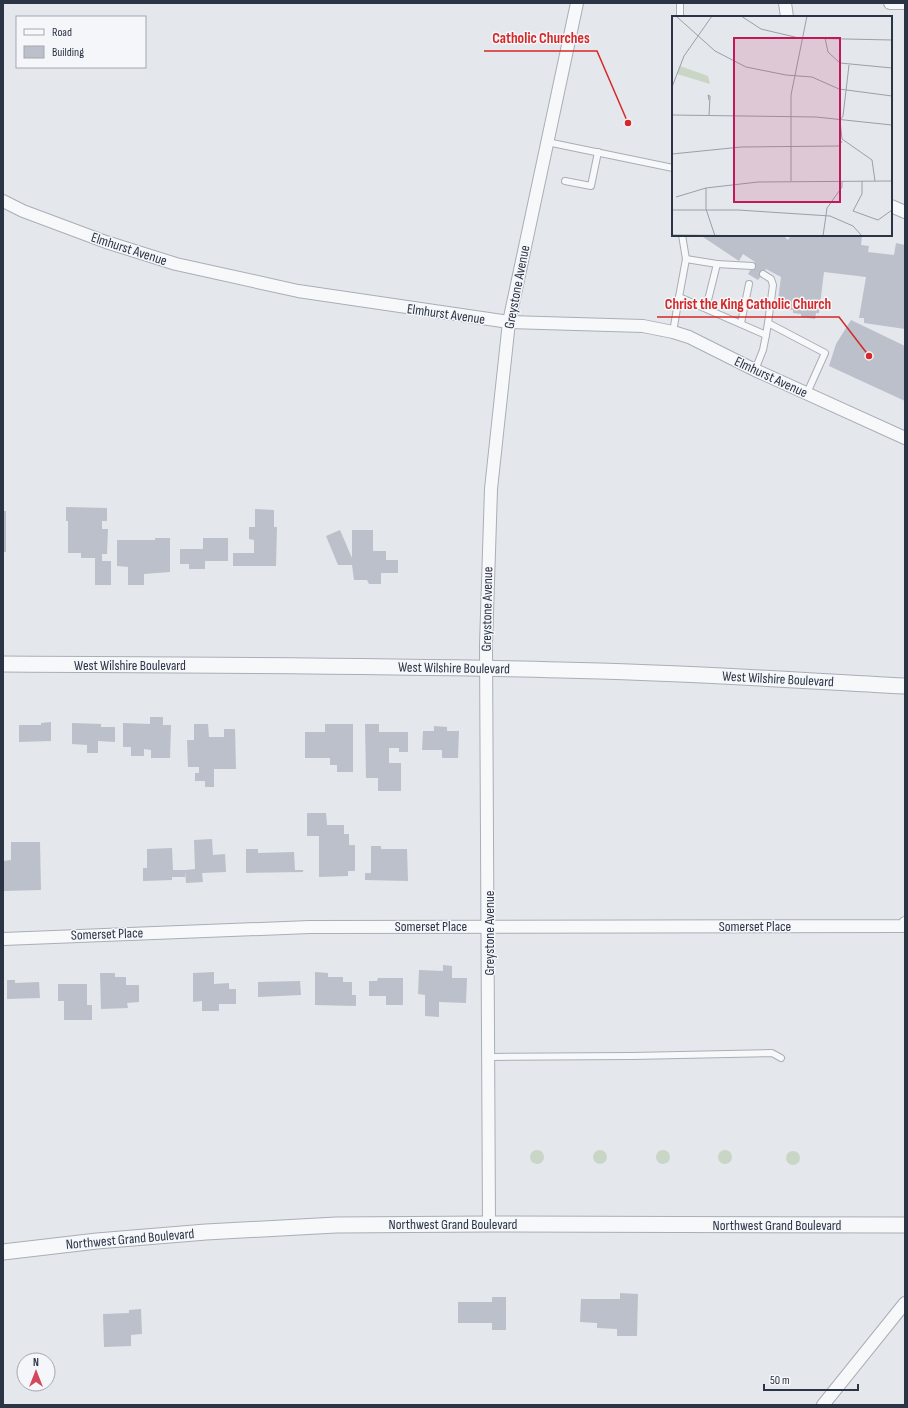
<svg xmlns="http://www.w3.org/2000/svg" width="908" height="1408" font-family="'Sofia Sans Condensed',sans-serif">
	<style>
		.green { fill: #c9d6c5 }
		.building { fill: #bbc0ca }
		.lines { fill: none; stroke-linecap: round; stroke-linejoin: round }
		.service-casing { stroke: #a9aeb7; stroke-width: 8 }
		.minor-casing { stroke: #a9aeb7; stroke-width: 14 }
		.tertiary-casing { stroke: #a9aeb7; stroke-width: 17 }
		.service { stroke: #f7f8fa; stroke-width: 6 }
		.minor { stroke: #f7f8fa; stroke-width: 12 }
		.tertiary { stroke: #f7f8fa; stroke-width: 15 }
		.labels { text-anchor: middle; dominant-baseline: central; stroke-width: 3; stroke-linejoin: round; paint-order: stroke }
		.street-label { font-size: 14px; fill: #2b3445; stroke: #f4f6f9 }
		.inset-road { fill: none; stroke: #9a9fa9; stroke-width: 1 }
		.view { fill: #c2185b; fill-opacity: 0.15; stroke: #c2185b; stroke-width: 2 }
		.inset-edge { fill: none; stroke: #2b3445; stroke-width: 2 }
		.leader { fill: none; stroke: #d62828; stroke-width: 1.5 }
		.callout-dot { fill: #d62828; stroke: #f4f6f9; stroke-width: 1.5 }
		.callout-label { font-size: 15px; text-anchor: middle; font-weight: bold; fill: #d62828; stroke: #f4f6f9; stroke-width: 3; stroke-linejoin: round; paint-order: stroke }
	</style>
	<rect width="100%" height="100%" fill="#e4e7ec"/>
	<g class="green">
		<circle cx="600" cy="1157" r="7"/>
		<circle cx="663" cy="1157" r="7"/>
		<circle cx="725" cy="1157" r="7"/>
		<circle cx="537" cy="1157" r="7"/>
		<circle cx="793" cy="1158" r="7"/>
	</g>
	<g class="building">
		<path d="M700,235H783L788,240L791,235H862L861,245L869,246L868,252L894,255L896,243L905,245V329L864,323V318H859L866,277L824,272L819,313H816L815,319L801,317V314L793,313V310L777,308L781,277L766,269L758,280L748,274L755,262L743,254L739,261Z"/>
		<path d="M851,320L905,346V401L829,366L836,344Z"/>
		<path d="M66,507L107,508V521H102V529H108L107,554H102V561H111V585H95V558H81V553H68V521H66Z"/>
		<path d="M255,509L274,510V527H277L276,566H233V553H254V540L249,539V527H255Z"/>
		<rect x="3" y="511" width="3" height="41"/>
		<path d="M340,530L352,558V530H373V551H386V560H398V573H381V584H369L367,580H354L352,565H338L326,536Z"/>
		<path d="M155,538H170V572L144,574V585H128V567L117,566V540H155Z"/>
		<path d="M203,538H228V561H205V569H189V564H180V549H203Z"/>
		<path d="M150,717H163V725H171L170,758H151V750L144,749V756H131V747H123V723L150,724Z"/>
		<path d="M51,722V741L19,742V725H41V723Z"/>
		<path d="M72,723L101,724V727H115V742L98,741V753H87V745L72,744Z"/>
		<path d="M194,724H208L209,737H224V729H235L236,769H214V787H205V781H195V773H199V767H188L187,740H194Z"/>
		<path d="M325,724H353V772H337V765H330V758H305V732H325Z"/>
		<path d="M365,724H379V732H408V752H399V748H389V763H401V791H378V778H366Z"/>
		<path d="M434,726L447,727V731H459L458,758H442V750H422L423,731H434Z"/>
		<path d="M307,813H326L327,825H344V834H349V845H355V871H348V876L319,877V836H307Z"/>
		<path d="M212,839L213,855L225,854L226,872L202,873L203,882L186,883L185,870L195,869L194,840Z"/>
		<path d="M11,842H40L41,890L3,891V861L11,860Z"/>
		<path d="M371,846H381V849H407L408,881L365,880V873H371Z"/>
		<path d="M172,848L173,870H185V877H172V880L143,881V868H147V849Z"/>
		<path d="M246,849H258V853L294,852L295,870H303V872L246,873Z"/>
		<path d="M443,965L452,966V978H467L466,1003L439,1002V1017L425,1016V995L418,994L419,970L443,971Z"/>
		<path d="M214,972V984L229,983V989H236V1004H219V1011H202V1001L193,1002V973Z"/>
		<path d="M315,972L328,973V977H343V982H352V995H356V1006L315,1005Z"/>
		<path d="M100,973H115V977H126V985H139V1002L127,1003L128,1008L101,1009Z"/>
		<path d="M378,978H403V1005H386V996H369V981H377Z"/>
		<path d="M7,980H15V983L39,982L40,998L7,999Z"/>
		<path d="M300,981L301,995L258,997V982Z"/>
		<path d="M58,984H87V1005H92V1020H64V1001H58Z"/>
		<path d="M620,1293L638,1294L637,1336H617V1329L597,1328V1323L580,1322L581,1299H620Z"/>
		<path d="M492,1297H506V1330H492V1323H458V1302H492Z"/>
		<path d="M141,1309L142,1334L131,1335V1346L104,1347L103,1314L129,1313V1310Z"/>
	</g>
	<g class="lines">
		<defs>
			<g id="service">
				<path d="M680,17V3"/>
				<path d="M547,142L673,168"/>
				<path d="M565,181L591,186L598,152"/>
				<path d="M682,235L686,259"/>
				<path d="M717,264L752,266"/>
				<path d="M763,274L771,279L773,285L768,323"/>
				<path d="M679,297L686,259L717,264L706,308"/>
				<path d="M741,323L749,284"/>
				<path d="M673,332L679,297L766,335L763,350L755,370"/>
				<path d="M766,335L768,323L825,353L807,393"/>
				<path d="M489,1057L632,1056L772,1053L781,1058"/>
			</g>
			<g id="minor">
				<path d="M785,3L787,17"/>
				<path d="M890,3H905"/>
				<path d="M3,201L23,211L106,242L176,264L298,291L509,322L643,326L673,332L689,337L755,370L905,438"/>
				<path d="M891,206L905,212"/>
				<path d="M3,939L310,927L903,926L905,923"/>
				<path d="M489,1224L486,645L491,489L509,322L577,3"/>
				<path d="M823,1405L905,1303"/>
			</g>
			<g id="tertiary">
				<path d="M3,664C189,665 375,665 561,670C676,672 790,680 905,686"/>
				<path d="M3,1252L97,1241L206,1232L336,1225L489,1224L905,1225"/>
			</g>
		</defs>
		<use href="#service" class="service-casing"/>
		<use href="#minor" class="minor-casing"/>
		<use href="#tertiary" class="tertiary-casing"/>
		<use href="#service" class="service"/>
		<use href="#minor" class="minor"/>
		<use href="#tertiary" class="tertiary"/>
	</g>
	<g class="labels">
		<g class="street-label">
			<text transform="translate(129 249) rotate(18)">Elmhurst Avenue</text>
			<text transform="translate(517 287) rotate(-79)">Greystone Avenue</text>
			<text transform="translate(446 314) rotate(8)">Elmhurst Avenue</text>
			<text transform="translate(771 377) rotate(25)">Elmhurst Avenue</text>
			<text transform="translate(487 609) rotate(-89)">Greystone Avenue</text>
			<text x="130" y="665">West Wilshire Boulevard</text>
			<text transform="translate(454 668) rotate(1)">West Wilshire Boulevard</text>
			<text transform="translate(778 679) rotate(3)">West Wilshire Boulevard</text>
			<text x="431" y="926">Somerset Place</text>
			<text x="755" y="926">Somerset Place</text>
			<text transform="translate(489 933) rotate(-90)">Greystone Avenue</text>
			<text transform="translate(107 934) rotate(-2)">Somerset Place</text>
			<text x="453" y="1224">Northwest Grand Boulevard</text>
			<text x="777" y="1225">Northwest Grand Boulevard</text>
			<text transform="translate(130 1239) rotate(-5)">Northwest Grand Boulevard</text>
		</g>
	</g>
	<g transform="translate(672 16)">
		<rect width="220" height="220" fill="#e4e7ec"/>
		<path d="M8,50L36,60L38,68L5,58Z" fill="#c9d6c5"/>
		<path class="inset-road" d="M4,0L43,35L74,51L114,59L140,61L167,73L220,80M69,0L89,13L127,22L220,24M153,22L156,36L168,47L220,52M177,49L171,100L168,104L170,123L200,144L203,165M0,71L12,40L40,0M37,84L36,79L38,80L37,100M0,99L144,101L220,109M0,138L69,131L167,130L170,125M119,165V79L135,0M190,165V178L181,195L206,204L220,194M34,172V193L43,220M4,181L34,172L86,166L220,165M0,194H66L158,200L181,210L190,220M0,219L112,220M151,220L155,192L170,171V165"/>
		<path class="view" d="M62,22H168V186H62Z"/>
		<rect width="220" height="220" class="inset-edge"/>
	</g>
	<path class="leader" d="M628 123L597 51H484M869 356L839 317H657"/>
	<g class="callout-dot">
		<circle cx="628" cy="123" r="4"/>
		<circle cx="869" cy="356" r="4"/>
	</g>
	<g class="callout-label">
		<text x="541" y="43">Catholic Churches</text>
		<text x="748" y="309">Christ the King Catholic Church</text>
	</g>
	<rect width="908" height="1408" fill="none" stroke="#2b3445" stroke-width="8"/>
	<rect x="16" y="16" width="130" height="52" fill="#f4f6f9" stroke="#a4a8b1"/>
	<rect x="24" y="29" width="20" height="6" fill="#f7f8fa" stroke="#a4a8b1"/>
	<text x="52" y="36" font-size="12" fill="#2b3445">Road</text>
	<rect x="24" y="46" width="20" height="12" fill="#bbc0ca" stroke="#a4a8b1"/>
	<text x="52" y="56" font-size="12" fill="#2b3445">Building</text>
	<g transform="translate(36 1372)"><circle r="19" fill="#f4f6f9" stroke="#a4a8b1"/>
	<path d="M0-3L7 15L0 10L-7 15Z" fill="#d1495b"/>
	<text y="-6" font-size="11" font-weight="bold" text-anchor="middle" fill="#2b3445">N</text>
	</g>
	<path d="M764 1384v6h94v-6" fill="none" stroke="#2b3445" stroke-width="2"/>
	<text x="770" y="1384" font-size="12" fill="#2b3445" stroke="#f4f6f9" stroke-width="3" paint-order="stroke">50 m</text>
</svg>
